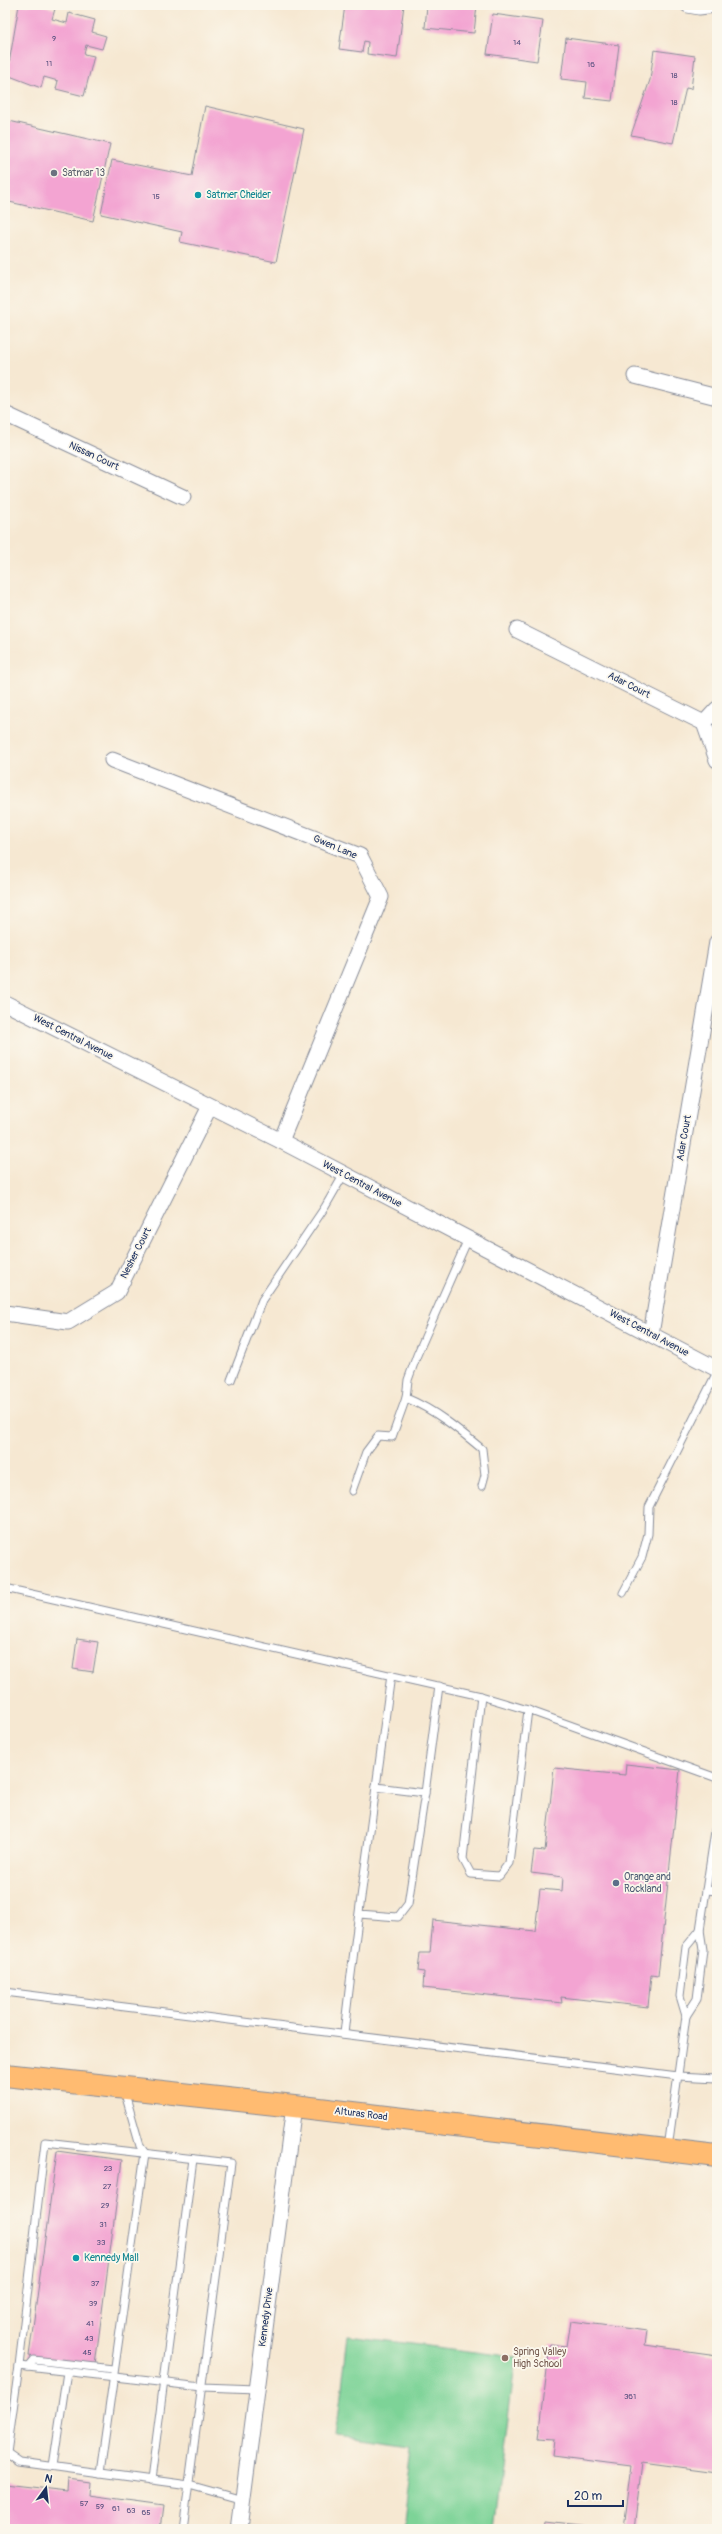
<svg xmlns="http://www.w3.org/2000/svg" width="722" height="2534" font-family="Pangolin,sans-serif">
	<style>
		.green { fill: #7dd397; stroke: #4c817a }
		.building { fill: #f3a4d2 }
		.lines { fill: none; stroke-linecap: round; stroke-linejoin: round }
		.service-casing { stroke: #888c98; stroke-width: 9 }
		.minor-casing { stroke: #888c98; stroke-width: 17 }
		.primary-casing { stroke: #888c98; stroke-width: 24 }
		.service { stroke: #fff; stroke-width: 7 }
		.minor { stroke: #fff; stroke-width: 15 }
		.primary { stroke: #ffbb71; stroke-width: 22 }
		.worship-dot { fill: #6b7280; stroke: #fbf7ec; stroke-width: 1.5 }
		.culture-dot { fill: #0f9aa8; stroke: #fbf7ec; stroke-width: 1.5 }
		.service-dot { fill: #5c6f8a; stroke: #fbf7ec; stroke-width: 1.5 }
		.education-dot { fill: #8d6e63; stroke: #fbf7ec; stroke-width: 1.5 }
		.labels { text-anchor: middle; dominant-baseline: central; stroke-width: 3.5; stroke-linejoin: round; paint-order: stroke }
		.number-label { font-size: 8px; fill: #514c7b }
		.worship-label { font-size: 10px; fill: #5b616d; stroke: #fbf7ec; text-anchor: start }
		.culture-label { font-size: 10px; fill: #0d838f; stroke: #fbf7ec; text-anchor: start }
		.street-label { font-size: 10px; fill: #1b2f5e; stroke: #fbf7ec }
		.service-label { font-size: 10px; fill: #4e5e75; stroke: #fbf7ec; text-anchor: start }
		.education-label { font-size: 10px; fill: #785e54; stroke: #fbf7ec; text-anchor: start }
	</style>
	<rect width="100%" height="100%" fill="#fbf7ec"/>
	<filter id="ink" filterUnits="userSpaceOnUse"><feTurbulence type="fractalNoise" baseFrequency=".025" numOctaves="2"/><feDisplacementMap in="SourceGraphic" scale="8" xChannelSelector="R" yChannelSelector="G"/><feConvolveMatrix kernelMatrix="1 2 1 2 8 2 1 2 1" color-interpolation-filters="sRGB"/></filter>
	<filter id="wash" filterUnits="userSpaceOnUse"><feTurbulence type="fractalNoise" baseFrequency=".012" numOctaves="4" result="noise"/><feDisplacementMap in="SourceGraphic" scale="16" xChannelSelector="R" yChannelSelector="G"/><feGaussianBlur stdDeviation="0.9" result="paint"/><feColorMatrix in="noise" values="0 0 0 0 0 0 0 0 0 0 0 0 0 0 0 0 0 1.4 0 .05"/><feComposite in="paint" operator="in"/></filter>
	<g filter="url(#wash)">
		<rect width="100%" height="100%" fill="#f6e8d2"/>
		<path class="green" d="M348,2336L516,2357L494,2529H403L413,2446L336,2436Z"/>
		<g id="blocks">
			<g class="building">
				<path d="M19,5H42L55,9L52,19L67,23L69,13L95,20L92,32L106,36L102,49L86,45L84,54L94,56L84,96L56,89L58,81L44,77L41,88L7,75Z"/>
				<path d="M345,5H404L397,58L367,54L368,42L364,41L362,52L339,49Z"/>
				<path d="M427,5H477L474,33L425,28Z"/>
				<path d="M493,14L543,21L537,61L487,54Z"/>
				<path d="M566,38L619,45L612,101L585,98L587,82L561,79Z"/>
				<path d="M654,50L695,56L691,89L686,88L673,143L631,135L650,80Z"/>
				<path d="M205,106L304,129L276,262L180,242L182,232L101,214L112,160L192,176Z"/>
				<path d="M9,121L110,144L93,221L5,201V136Z"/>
				<path d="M77,1639L98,1642L93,1672L73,1669Z"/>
				<path d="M626,1764L680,1770L658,1976L651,1975L648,2007L561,1997L562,2003L423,1988L424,1972L418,1971L420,1953H430L433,1920L535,1931L540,1889L562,1891L563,1877L531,1873L534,1850L545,1851L554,1768L625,1775Z"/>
				<path d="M57,2151L122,2160L95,2365L29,2356Z"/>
				<path d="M571,2321L647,2331L645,2345L717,2355V2472L642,2462L634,2529H623L631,2466L552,2456L554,2439L539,2438L550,2344L567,2346Z"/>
				<path d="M68,2479L90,2482L89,2495L163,2505L160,2529H5V2484L67,2491Z"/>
				<path d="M545,2521L605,2528V2529H544Z"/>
			</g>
		</g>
	</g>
	<g filter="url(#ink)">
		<use href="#blocks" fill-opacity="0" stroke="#888c98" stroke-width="1"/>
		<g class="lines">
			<defs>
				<g id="service">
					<path d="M468,1239L417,1355L408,1380L406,1398C435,1410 458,1429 482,1449L485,1475L482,1486"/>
					<path d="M231,1380L262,1300L325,1207L344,1174"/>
					<path d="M352,1491L366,1452L378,1436L392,1437L406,1398"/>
					<path d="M5,1588L481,1696L528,1710L717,1778"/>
					<path d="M623,1593L642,1557L648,1534L649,1507L717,1372"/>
					<path d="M481,1696L463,1859L471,1874L499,1876L509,1863L528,1710"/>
					<path d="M376,1787L391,1675"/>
					<path d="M425,1793L439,1686"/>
					<path d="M706,1890L717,1891"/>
					<path d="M5,1992L678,2076L717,2078"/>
					<path d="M686,2016L697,1999L703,1950L700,1930L717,1818"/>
					<path d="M344,2034C353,1951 365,1869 376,1787L425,1793L408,1904L398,1917L359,1914"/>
					<path d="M668,2148L686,2016L680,1996L686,1947L700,1930"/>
					<path d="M19,2366L45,2142L231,2163L183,2529"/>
					<path d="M28,2367L34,2360L113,2369"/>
					<path d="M5,2452L7,2453L19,2366L202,2387L257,2389"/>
					<path d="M7,2453L20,2462L189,2485L243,2500"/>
					<path d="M53,2466L67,2372"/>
					<path d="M100,2473L145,2153L140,2146L124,2090"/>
					<path d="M151,2480L193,2159"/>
				</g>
				<g id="minor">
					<path d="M688,5L699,7L715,5"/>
					<path d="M635,376L717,397"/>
					<path d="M5,414L183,497"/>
					<path d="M517,630L704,723L717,760"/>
					<path d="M704,723L717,709"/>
					<path d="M112,760L360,856L381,897L281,1141"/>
					<path d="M5,1003L281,1141L717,1369"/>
					<path d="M5,1313L68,1322L117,1292L210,1106"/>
					<path d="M651,1334L717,942"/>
					<path d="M239,2529L294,2106"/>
				</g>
				<path id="primary" d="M5,2075L294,2106L717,2156"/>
			</defs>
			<use href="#service" class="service-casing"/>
			<use href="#minor" class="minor-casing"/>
			<use href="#primary" class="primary-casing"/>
			<use href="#service" class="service"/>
			<use href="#minor" class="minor"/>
			<use href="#primary" class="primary"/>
		</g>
	</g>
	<circle class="worship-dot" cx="54" cy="173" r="4"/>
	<g class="culture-dot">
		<circle cx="198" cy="195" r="4"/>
		<circle cx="76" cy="2258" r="4"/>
	</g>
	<circle class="service-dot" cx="616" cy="1883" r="4"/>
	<circle class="education-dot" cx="505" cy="2358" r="4"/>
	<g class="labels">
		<g class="number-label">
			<text x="54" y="38">9</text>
			<text x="517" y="42">14</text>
			<text x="49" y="63">11</text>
			<text x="591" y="64">16</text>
			<text x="674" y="75">18</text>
			<text x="674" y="102">18</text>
			<text x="156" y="196">15</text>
			<text x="108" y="2168">23</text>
			<text x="107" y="2186">27</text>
			<text x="105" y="2205">29</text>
			<text x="103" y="2224">31</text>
			<text x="101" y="2242">33</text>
			<text x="95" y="2283">37</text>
			<text x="93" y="2303">39</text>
			<text x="90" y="2323">41</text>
			<text x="89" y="2338">43</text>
			<text x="87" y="2352">45</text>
			<text x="630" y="2396">361</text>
			<text x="84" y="2503">57</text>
			<text x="100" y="2506">59</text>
			<text x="116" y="2508">61</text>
			<text x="131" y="2510">63</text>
			<text x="146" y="2512">65</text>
		</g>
		<g class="worship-label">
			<text x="62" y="173">Satmar 13</text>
		</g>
		<g class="culture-label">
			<text x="206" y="195">Satmer Cheider</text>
			<text x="84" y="2258">Kennedy Mall</text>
		</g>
		<g class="street-label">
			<text transform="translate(94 456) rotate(25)">Nissan Court</text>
			<text transform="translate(629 685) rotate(27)">Adar Court</text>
			<text transform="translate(335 847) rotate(23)">Gwen Lane</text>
			<text transform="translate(73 1037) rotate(27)">West Central Avenue</text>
			<text transform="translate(684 1138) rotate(-80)">Adar Court</text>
			<text transform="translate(362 1184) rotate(28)">West Central Avenue</text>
			<text transform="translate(136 1253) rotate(-63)">Nesher Court</text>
			<text transform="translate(649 1333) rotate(28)">West Central Avenue</text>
			<text transform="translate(361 2114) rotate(7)">Alturas Road</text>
			<text transform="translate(266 2317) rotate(-83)">Kennedy Drive</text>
		</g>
		<g class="service-label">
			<text x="624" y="1877">Orange and<tspan x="624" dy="12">Rockland</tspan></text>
		</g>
		<g class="education-label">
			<text x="513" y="2352">Spring Valley<tspan x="513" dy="12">High School</tspan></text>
		</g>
	</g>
	<rect width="722" height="2534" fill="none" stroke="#fbf7ec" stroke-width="20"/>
	<g transform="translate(46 2488) rotate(15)" stroke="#fbf7ec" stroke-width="3" paint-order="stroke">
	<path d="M0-3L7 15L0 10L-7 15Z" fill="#1b2f5e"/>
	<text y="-6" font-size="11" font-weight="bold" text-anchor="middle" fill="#1b2f5e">N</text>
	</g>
	<path d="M568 2500v6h55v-6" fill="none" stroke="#1b2f5e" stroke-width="2"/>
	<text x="574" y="2500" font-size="12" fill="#1b2f5e" stroke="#fbf7ec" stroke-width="3" paint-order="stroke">20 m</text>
</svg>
